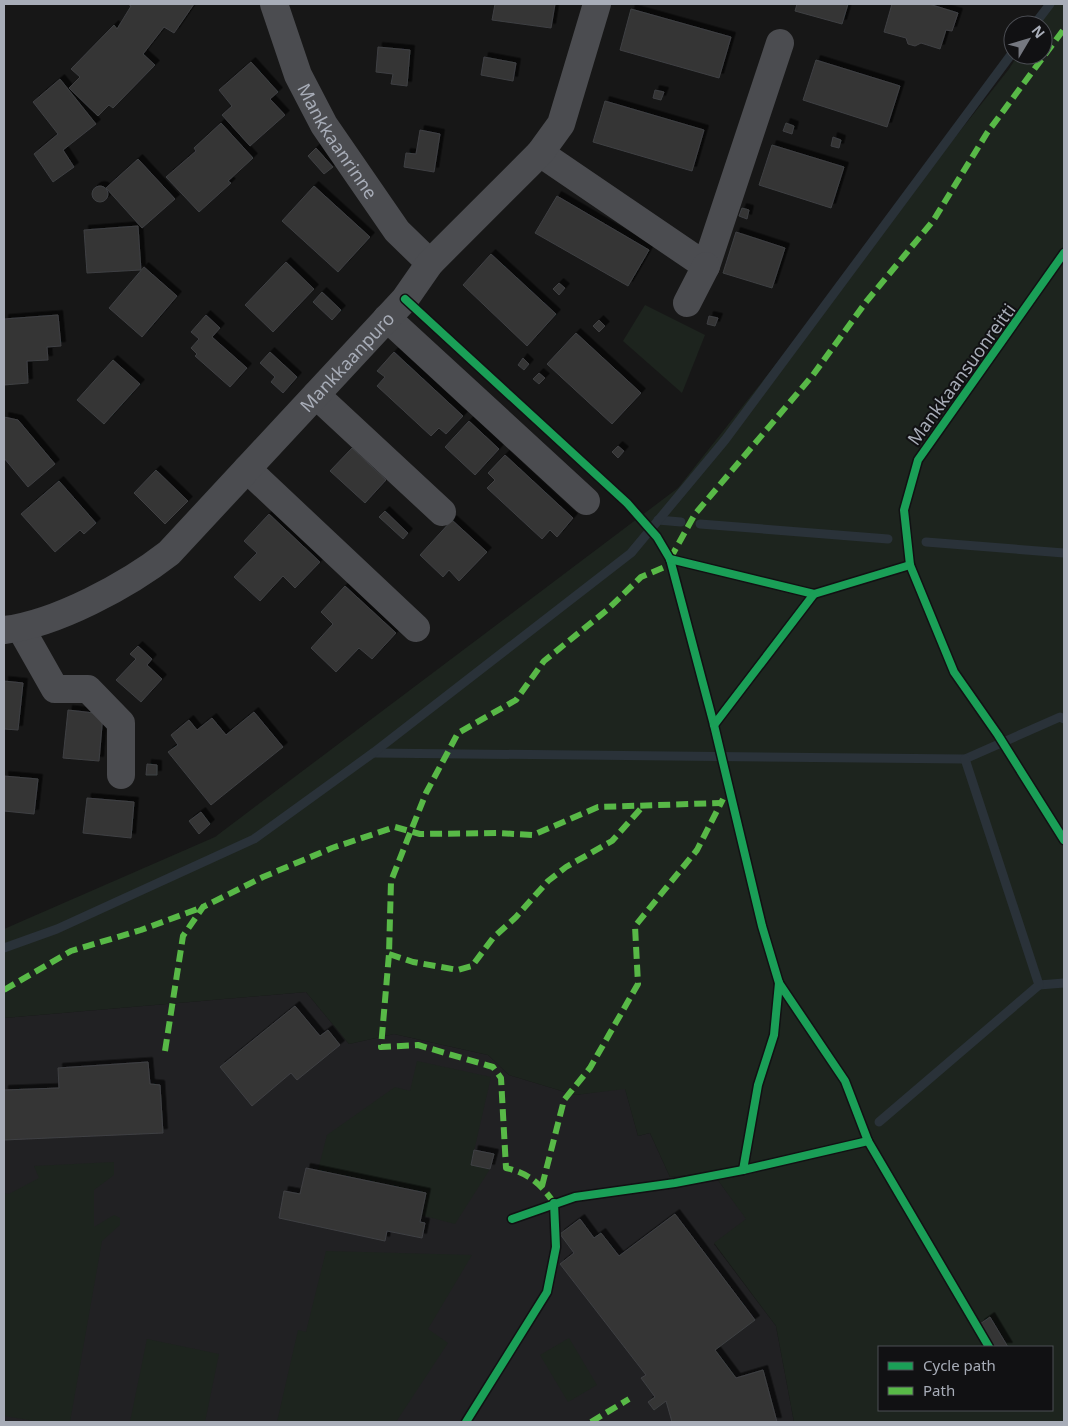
<svg xmlns="http://www.w3.org/2000/svg" width="1068" height="1426" font-family="'Noto Sans',sans-serif">
	<style>
		.built { fill: #212123 }
		.green { fill: #1d241e; fill-rule: evenodd }
		.lines { fill: none; stroke-linecap: round; stroke-linejoin: round }
		.stream { stroke: #2a3239; stroke-width: 9 }
		.building { fill: #353536; stroke: #3f4043; filter: url(#shadow) }
		.minor { stroke: #4b4c50; stroke-width: 28 }
		.quiet { stroke: #58b947; stroke-width: 6; stroke-dasharray: 12 6; stroke-linecap: butt }
		.cycleway-casing { stroke: #111113; stroke-width: 11 }
		.cycleway { stroke: #1a9f57; stroke-width: 8 }
		.labels { text-anchor: middle; dominant-baseline: central; stroke-width: 4; stroke-linejoin: round; paint-order: stroke }
		.street-label { font-size: 18px; fill: #a8adb8; stroke: #111113 }
	</style>
	<defs>
		<filter id="shadow"><feDropShadow dx="4.5" dy="-4.5" stdDeviation="0" flood-color="#0009"/></filter>
	</defs>
	<rect width="100%" height="100%" fill="#171717"/>
	<path class="built" d="M306,992L349,1044L394,1034L488,1055L509,1075L575,1095L625,1088L638,1136L650,1133L670,1177L712,1172L747,1219L714,1244L776,1326L794,1422H4V1018Z"/>
	<g class="green">
		<path d="M1049,4H1064V1422H794L776,1326L714,1243L746,1219L712,1172L670,1177L650,1133L638,1136L625,1089L575,1095L509,1075L488,1055L394,1034L349,1044L306,992L4,1018V929L215,837L678,488L1009,69L1018,55H1043V25H1036ZM879,1347H1052V1410H879Z"/>
		<path d="M645,305L705,335L682,393L623,341Z"/>
		<path d="M417,1061L491,1077L471,1164L490,1169L455,1224L421,1215L425,1193L318,1170L327,1135L395,1087L410,1091Z"/>
		<path d="M114,1162V1175L94,1190V1227L114,1215L120,1218V1225L102,1241L70,1422H41L4,1416V1193L9,1194L39,1178L34,1166Z"/>
		<path d="M326,1251L472,1255L428,1329L448,1343L396,1422H277L298,1330L306,1332Z"/>
		<path d="M569,1338L597,1385L568,1402L540,1355Z"/>
		<path d="M147,1339L219,1354L205,1422H130Z"/>
	</g>
	<g class="lines">
		<g class="stream">
			<path d="M1034,25L1050,4"/>
			<path d="M658,520L681,522"/>
			<path d="M700,524L888,539"/>
			<path d="M926,542L1064,553"/>
			<path d="M373,753L965,759L1060,717L1064,719"/>
			<path d="M4,948L57,929L254,839L373,753L631,553L725,440L1013,52"/>
			<path d="M1039,985L1064,983"/>
			<path d="M879,1122L1039,985L965,759"/>
		</g>
	</g>
	<g class="building">
		<path d="M128,4H194L174,33L164,27L143,54L155,65L113,108L109,105L98,116L69,88L80,77L71,69L114,25L117,29L131,6Z"/>
		<path d="M495,4H555L551,28L492,20Z"/>
		<path d="M797,4H848L842,24L795,11Z"/>
		<path d="M892,4H929L958,13L952,31L946,30L940,49L921,43L915,46L908,44L906,38L884,32Z"/>
		<path d="M631,9L731,37L719,78L620,50Z"/>
		<path d="M378,47L410,50L407,86L391,84L393,74L376,72Z"/>
		<path d="M484,57L516,63L513,81L481,75Z"/>
		<path d="M816,60L900,86L887,127L803,100Z"/>
		<path d="M251,62L278,92L270,99L285,115L250,146L222,115L232,106L219,90Z"/>
		<path d="M60,79L96,124L63,150L74,167L53,182L34,154L58,134L33,102Z"/>
		<path d="M655,90L664,92L661,100L653,98Z"/>
		<path d="M605,101L704,130L692,171L593,142Z"/>
		<path d="M221,123L253,158L228,181L231,183L199,212L166,177L196,151L194,148Z"/>
		<path d="M786,123L794,126L792,134L783,131Z"/>
		<path d="M420,130L440,134L434,172L404,167L406,153L416,154Z"/>
		<path d="M833,137L841,140L839,148L831,146Z"/>
		<path d="M772,145L844,167L831,208L759,185Z"/>
		<path d="M316,148L333,167L324,174L308,156Z"/>
		<path d="M138,159L175,199L142,228L106,188Z"/>
		<path d="M314,186L370,237L338,272L282,221Z"/>
		<circle cx="100" cy="194" r="8"/>
		<path d="M557,196L649,250L628,286L535,233Z"/>
		<path d="M742,208L749,210L747,219L739,216Z"/>
		<path d="M138,226L141,270L87,273L84,230Z"/>
		<path d="M736,232L785,248L772,288L723,273Z"/>
		<path d="M491,254L556,314L527,346L463,285Z"/>
		<path d="M286,262L314,289L273,332L245,305Z"/>
		<path d="M144,267L177,296L142,337L109,308Z"/>
		<path d="M559,283L565,288L559,295L553,289Z"/>
		<path d="M322,292L341,310L332,320L313,302Z"/>
		<path d="M58,315L61,346L47,347L48,360L27,361L28,383L4,385V319Z"/>
		<path d="M206,315L220,328L212,337L247,368L230,387L195,356L197,354L191,348L199,339L191,332Z"/>
		<path d="M709,316L718,318L715,326L707,324Z"/>
		<path d="M599,320L605,326L599,332L593,326Z"/>
		<path d="M576,333L641,393L612,424L547,364Z"/>
		<path d="M270,352L297,377L283,393L271,382L275,377L260,363Z"/>
		<path d="M394,352L463,416L446,434L439,428L431,436L377,386L385,377L377,371Z"/>
		<path d="M523,358L529,364L524,370L518,365Z"/>
		<path d="M113,360L140,384L104,424L77,400Z"/>
		<path d="M539,373L545,378L539,384L533,379Z"/>
		<path d="M4,417L18,420L55,464L28,487L4,458Z"/>
		<path d="M469,421L499,449L475,475L445,447Z"/>
		<path d="M618,446L624,451L618,458L612,452Z"/>
		<path d="M352,448L386,480L365,503L330,471Z"/>
		<path d="M505,455L573,518L557,537L550,530L542,539L487,488L495,480L488,473Z"/>
		<path d="M156,470L188,501L165,524L134,493Z"/>
		<path d="M59,481L96,523L84,534L80,530L55,552L21,514Z"/>
		<path d="M385,511L408,533L403,539L379,517Z"/>
		<path d="M269,514L320,562L295,588L283,576L260,601L234,577L257,553L244,541Z"/>
		<path d="M452,520L487,552L459,581L449,570L443,577L420,555Z"/>
		<path d="M345,586L396,633L372,659L359,648L336,672L311,648L333,624L321,612Z"/>
		<path d="M138,646L152,659L147,665L162,679L141,702L116,680L136,659L130,654Z"/>
		<path d="M4,681L23,683L18,730L4,729Z"/>
		<path d="M68,710L103,714L99,761L63,758Z"/>
		<path d="M254,712L283,747L211,805L168,752L178,745L171,735L189,720L197,730L212,718L226,735Z"/>
		<path d="M147,764L157,765V775H146Z"/>
		<path d="M4,776L38,779L34,814L4,811Z"/>
		<path d="M87,798L134,802L131,838L83,833Z"/>
		<path d="M201,812L210,824L199,834L189,821Z"/>
		<path d="M295,1006L320,1036L328,1030L340,1045L297,1080L291,1073L252,1106L220,1067Z"/>
		<path d="M148,1062L150,1084L160,1085L163,1133L4,1140V1090L59,1088L58,1068Z"/>
		<path d="M474,1150L494,1154L490,1169L471,1165Z"/>
		<path d="M306,1168L426,1193L420,1222L425,1223L422,1238L387,1231L385,1241L279,1218L284,1191L300,1194Z"/>
		<path d="M675,1214L755,1320L715,1350L736,1378L763,1370L777,1422H672L666,1401L654,1410L648,1402L655,1397L641,1378L646,1375L560,1264L574,1253L560,1234L580,1219L594,1238L601,1233L619,1256Z"/>
		<path d="M990,1317L1008,1347H995L980,1324Z"/>
	</g>
	<g class="lines">
		<g class="minor">
			<path id="s1" d="M274,4L298,75L324,125L397,231L430,263"/>
			<path d="M540,153L706,266L780,43"/>
			<path d="M687,303L706,266"/>
			<path d="M387,318L586,501"/>
			<path d="M316,395L442,512"/>
			<path d="M247,469L416,628"/>
			<path d="M21,629L55,689H88L121,723V775"/>
			<path id="s2" d="M4,630C56,624 128,585 169,553L405,299L430,263L540,153L561,124L597,4"/>
		</g>
		<g class="quiet">
			<path d="M670,559L695,514L813,375L866,302L933,221L987,133L1064,29"/>
			<path d="M389,954L413,962L458,970L472,966L493,938L516,917L548,881L566,867L612,841L644,805"/>
			<path d="M4,990L71,951L141,930L203,907"/>
			<path d="M165,1051L183,936L203,907L263,877L332,848L395,827L420,834L498,833L533,835L598,807L721,803"/>
			<path d="M542,1186L564,1100L590,1068L638,984L635,926L697,850L723,799"/>
			<path d="M554,1203C541,1184 528,1173 506,1168L501,1078L493,1067L418,1045L381,1047L389,954L391,881L426,793L458,733L516,700L544,661L607,610L641,577L672,564"/>
			<path d="M591,1422L629,1399"/>
		</g>
		<defs>
			<g id="cycleway">
				<path d="M1064,253L918,460L904,510L910,565L954,672L998,735L1064,840"/>
				<path d="M405,299L627,503L657,537L670,559L714,725L762,926L779,983L845,1081L868,1141L989,1347"/>
				<path d="M670,559L814,594"/>
				<path d="M714,725L814,594L910,565"/>
				<path d="M779,983L774,1035L758,1085L743,1170L868,1141"/>
				<path d="M512,1219L575,1197L675,1183L743,1170"/>
				<path d="M466,1422L547,1292L556,1247L554,1203"/>
			</g>
		</defs>
		<use href="#cycleway" class="cycleway-casing"/>
		<use href="#cycleway" class="cycleway"/>
	</g>
	<g class="labels">
		<g class="street-label">
			<text stroke="none"><textPath href="#s1" startOffset="152">Mankkaanrinne</textPath></text>
			<text stroke="none"><textPath href="#s2" startOffset="445">Mankkaanpuro</textPath></text>
			<text transform="translate(961 374) rotate(-54)">Mankkaansuonreitti</text>
		</g>
	</g>
	<rect width="1068" height="1426" fill="none" stroke="#a8adb8" stroke-width="10"/>
	<rect x="878" y="1346" width="175" height="65" fill="#111113" stroke="#4d4f55"/>
	<rect x="888" y="1362" width="25" height="8" fill="#1a9f57" stroke="#4d4f55"/>
	<text x="923" y="1371" font-size="15" fill="#a8adb8">Cycle path</text>
	<rect x="888" y="1387" width="25" height="8" fill="#58b947" stroke="#4d4f55"/>
	<text x="923" y="1396" font-size="15" fill="#a8adb8">Path</text>
	<g transform="translate(1028 40) rotate(52)"><circle r="24" fill="#111113" stroke="#4d4f55"/>
	<path d="M0-4L9 19L0 12L-9 19Z" fill="#757880"/>
	<text y="-8" font-size="14" font-weight="bold" text-anchor="middle" fill="#a8adb8">N</text>
	</g>
</svg>
